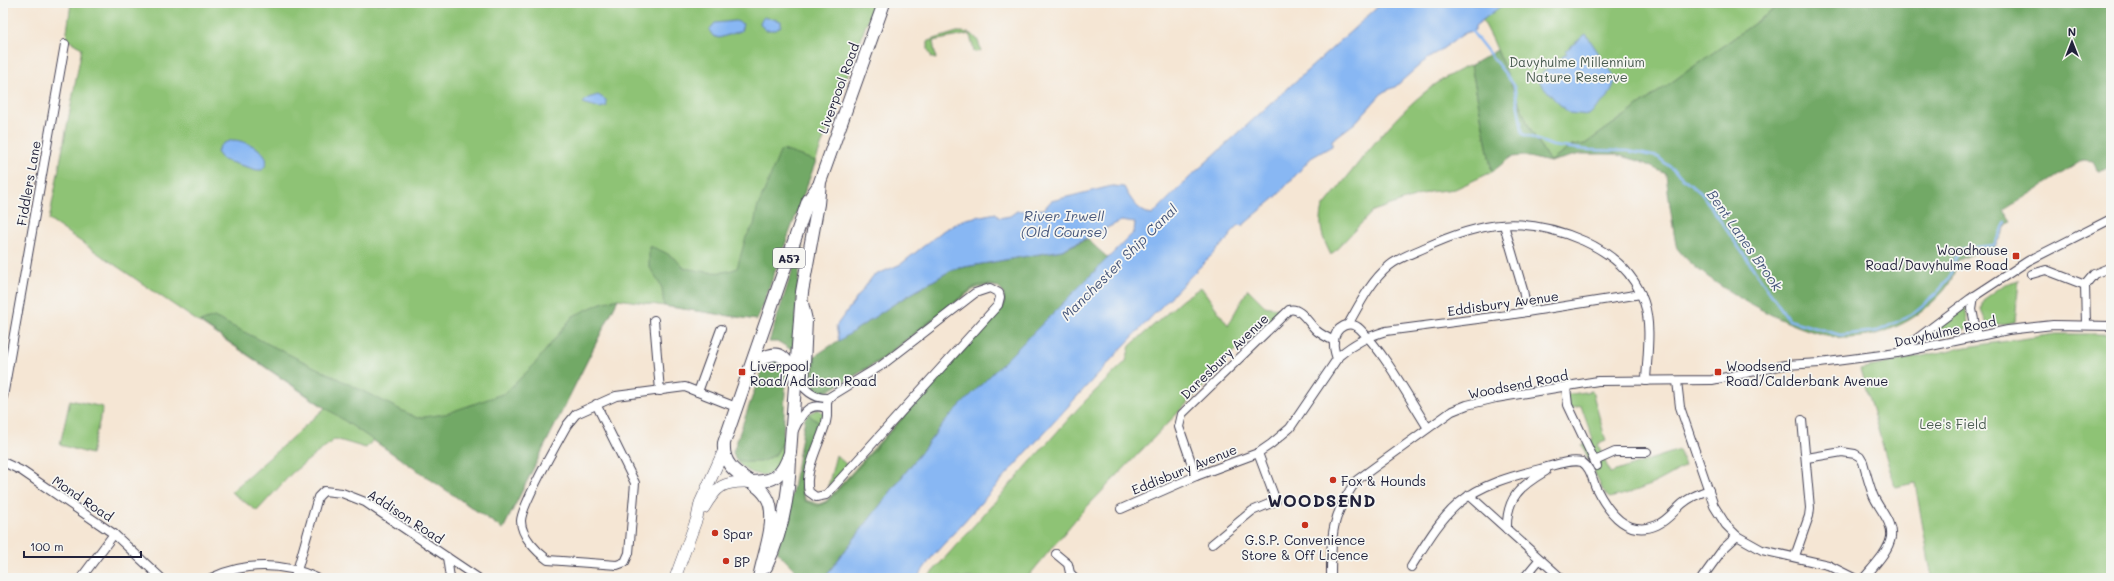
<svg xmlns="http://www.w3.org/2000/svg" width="2114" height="581" font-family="Mali,sans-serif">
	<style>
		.green { fill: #8ec375; stroke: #587258 }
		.forest { fill: #72a966; stroke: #4a6650 }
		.water { fill: #88b7f3; stroke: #556c97 }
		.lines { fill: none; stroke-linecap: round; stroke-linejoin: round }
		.stream { stroke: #88b7f3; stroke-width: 2.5 }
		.minor-casing { stroke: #423f52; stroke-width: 10 }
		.major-casing { stroke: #423f52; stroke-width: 12 }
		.highway-casing { stroke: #423f52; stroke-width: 14 }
		.minor { stroke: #fff; stroke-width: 8 }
		.major { stroke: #fff; stroke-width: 11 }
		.highway { stroke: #fff; stroke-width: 12 }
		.poi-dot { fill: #c8321e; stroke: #f6f6f2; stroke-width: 1.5 }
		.labels { text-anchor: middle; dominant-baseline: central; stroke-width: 3.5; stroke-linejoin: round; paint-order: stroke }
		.shield { fill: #f6f6f2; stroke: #626272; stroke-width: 1 }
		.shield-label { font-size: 12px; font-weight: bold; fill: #22223b }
		.park-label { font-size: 13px; fill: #485a4f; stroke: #f6f6f2 }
		.street-label { font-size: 13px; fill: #22223b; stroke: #f6f6f2 }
		.poi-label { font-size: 13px; fill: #22223b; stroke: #f6f6f2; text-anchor: start }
		.water-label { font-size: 14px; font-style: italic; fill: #46567b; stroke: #f6f6f2 }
		.district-label { font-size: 17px; font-weight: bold; letter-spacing: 1px; fill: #22223b; stroke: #f6f6f2 }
	</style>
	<rect width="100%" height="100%" fill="#f6f6f2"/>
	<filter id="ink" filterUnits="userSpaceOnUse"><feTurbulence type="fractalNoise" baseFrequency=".025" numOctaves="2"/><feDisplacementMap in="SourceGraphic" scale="8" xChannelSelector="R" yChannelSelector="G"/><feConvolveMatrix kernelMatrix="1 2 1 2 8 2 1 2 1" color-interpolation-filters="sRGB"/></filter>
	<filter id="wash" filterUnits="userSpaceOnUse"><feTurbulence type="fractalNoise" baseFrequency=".012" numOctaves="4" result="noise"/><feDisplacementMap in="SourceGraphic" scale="16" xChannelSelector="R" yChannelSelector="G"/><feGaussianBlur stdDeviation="0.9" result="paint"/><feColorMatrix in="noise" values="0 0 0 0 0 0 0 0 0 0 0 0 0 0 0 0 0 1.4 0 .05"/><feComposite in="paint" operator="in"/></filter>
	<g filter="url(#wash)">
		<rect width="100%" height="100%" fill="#f5e6d4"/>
		<g class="green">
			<path d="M71,3H874L757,320L618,299L503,529L373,440L366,448L335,439L292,473L257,511L231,492L325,408L49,220L82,48L66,39Z"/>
			<path d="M1503,3H1783L1585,144L1572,146L1550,162L1530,129L1493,40L1482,19Z"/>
			<path d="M957,32C972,32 978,35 981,51L974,52L970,34L933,41L936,59L932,58L928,49V41Z"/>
			<path d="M1471,65L1492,172L1455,189L1429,192L1373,211L1331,255C1322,237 1318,227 1323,207C1366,156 1407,90 1471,65Z"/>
			<path d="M2019,280L2015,322L1991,326L1987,324L1981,309L1983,300L2005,284Z"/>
			<path d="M981,284C996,284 1008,288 1004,306L827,502L818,506L805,501L801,492V486L813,437L819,423L808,414L818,409L824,414C820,437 793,477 806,500L819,504L826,501L1003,305C1009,281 984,284 971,291L879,362L825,393L821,394L820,392C804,387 809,370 810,355L815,356V386L845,381L878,361L970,290Z"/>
			<path d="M1201,287L1228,325L1248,289L1265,306L1279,309V313L1255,335L1224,360L1226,363L1080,514L1027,578H927L1081,405L1126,361L1130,346L1182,300Z"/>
			<path d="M1965,306L1968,323L1966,329L1932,338L1926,337Z"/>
			<path d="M2056,334H2111V578H1932L1915,483L1895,487L1860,369L1966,347Z"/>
			<path d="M1592,391L1606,441L1598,444L1610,473L1679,450L1685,466C1657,483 1641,491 1609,498L1603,491L1582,445L1593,440L1581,406L1569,409L1565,395Z"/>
			<path d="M70,400L103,407L91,454L60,445Z"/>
			<path d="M783,442C782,450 784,460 778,467C766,483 744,472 735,459L746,462L775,455Z"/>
			<path d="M836,455L848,466L828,487Z"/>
		</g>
		<g class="forest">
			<path d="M1783,3H2111V169L2099,171L2094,161L2083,160L2004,210L2012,222L2007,224L1993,250L1975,253L1957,261C1952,285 1944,292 1926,308C1905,326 1876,337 1849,338C1805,340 1702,283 1677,248C1675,245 1667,184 1666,174L1639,161L1614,154H1580L1550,162L1524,156L1511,157L1492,172L1471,65L1497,50L1530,129L1550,162L1572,146L1585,144Z"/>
			<path d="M783,150L816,161L757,320L664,306L662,288L649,266V246C664,251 674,256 684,268C702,271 720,276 737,268L746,237L754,225L757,209L780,152Z"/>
			<path d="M1087,239L1108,258L946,420L824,578H803L777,552L792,494L805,418L808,414L819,423C811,441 795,484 805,501L818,506L827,502L1004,306C1008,286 990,281 974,287L878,361L845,381L823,391L815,386V356L894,304L953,269L1062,250Z"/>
			<path d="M803,246L799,274L793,351L779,342H769L800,247Z"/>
			<path d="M618,299L503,529L200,322L214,317L417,418L445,414L505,393L533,366L573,316L601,303Z"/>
			<path d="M774,360L782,362L786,366L783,442L775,455L761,462H746L735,459L733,452L758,380L766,363Z"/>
		</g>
		<g class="water">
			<path d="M1382,3H1505L1475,26V30L1465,33L1422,63L1395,87L1383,92L1355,123L1332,140V146L1311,158L1276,197L1242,226L1239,225L1231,233L1230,237C1126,339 1030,449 932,557L917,578H824L946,420L1134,232L1135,223L1121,221L1062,250L953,269L894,304L839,341L836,326L873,276L901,264L944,230L966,219L996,213L999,218L1010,216L1017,211L1044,209L1051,201L1112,186L1124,187C1130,199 1139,212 1152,215L1192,175Z"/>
			<path d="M764,17L781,21V26L776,30H765L761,25L760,22Z"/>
			<path d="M736,21L743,24L741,31L719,38L713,36L709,30L715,23Z"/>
			<path d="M1586,34L1616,80L1608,97L1589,115L1569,113L1555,100L1536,78L1551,67L1553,69L1563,61L1561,58L1567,53L1565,51Z"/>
			<path d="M598,95L606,100L607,106L600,108L583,103L588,98Z"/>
			<path d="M234,140C247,141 278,154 262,170H257L223,160L217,152C220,143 226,142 234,140Z"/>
		</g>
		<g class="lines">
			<path class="stream" d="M1470,29L1514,85L1523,134L1553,146L1588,150L1628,151L1658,157L1701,193L1789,320L1840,335L1878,331L1911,315L1937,293L1949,278L1956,257L1962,249L1994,245L2006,222"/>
		</g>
	</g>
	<g filter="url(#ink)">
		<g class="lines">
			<defs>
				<g id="minor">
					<path d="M1504,225L1523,290L1527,312"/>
					<path d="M2032,274L2046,270L2085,285"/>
					<path d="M1974,296L1972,309L1977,336"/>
					<path d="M804,303L808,320L805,388"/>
					<path d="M654,320L660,391"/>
					<path d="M1349,323C1360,303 1371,281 1389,266C1398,258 1413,253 1424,248C1482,221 1524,215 1584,241C1612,254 1634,272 1644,302C1652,326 1647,356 1646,381"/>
					<path d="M2086,324L2085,285L2094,274L2111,267"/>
					<path d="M1899,352L1970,299L2028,261L2111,219"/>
					<path d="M1337,359C1335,353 1333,347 1334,341C1335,327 1350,319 1360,329C1384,352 1409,398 1428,428"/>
					<path d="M795,377C804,388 812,399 828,398L882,365L975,293L990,288L999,293L1000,297L998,305L826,495L816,497L809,492C803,472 821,441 826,422C829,412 825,409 828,398"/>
					<path d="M1677,381L1680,407L1714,506L1726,525L1737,536L1762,550L1828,565L1854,578"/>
					<path d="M1566,387L1568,405L1597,466"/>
					<path d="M698,392L721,329"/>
					<path d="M3,397L65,44"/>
					<path d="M596,404L635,483L629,553L625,562L617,565L548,560C537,552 521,536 521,521C521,506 557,443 567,425L576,414L616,396L685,387L736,407"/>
					<path d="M794,430C800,417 808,401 825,408"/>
					<path d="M1807,458L1842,452L1855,454L1860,457L1863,462C1866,473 1869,484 1873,495C1878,508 1893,522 1891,537C1889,551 1873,567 1864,578"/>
					<path d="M1595,461L1615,452H1647"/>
					<path d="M3,462L22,471L114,534L161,578"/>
					<path d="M1196,476L1179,427L1182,414L1289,310C1300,306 1309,324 1317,331C1322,335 1328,338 1334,341"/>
					<path d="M1469,495L1561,578"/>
					<path d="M1121,509L1196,476L1258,453L1271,444L1290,428L1339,356C1354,343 1367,337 1386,331L1508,315L1641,294"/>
					<path d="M1507,529C1506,498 1520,486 1546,471"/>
					<path d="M1212,544L1252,511L1276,501L1258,453"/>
					<path d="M1056,554L1068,564L1070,573L1075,578"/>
					<path d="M1795,556L1809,516L1810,508L1802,420"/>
					<path d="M447,557L450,578"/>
					<path d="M1411,567C1425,545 1439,520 1459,503C1482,484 1512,476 1540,469C1552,466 1569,459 1582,462C1591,468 1592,479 1596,488C1608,512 1627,538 1657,525C1668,520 1673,512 1682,504C1690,497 1700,493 1709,490"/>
					<path d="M81,578L114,534"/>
					<path d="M211,578C244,562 283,562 317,578"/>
					<path d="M295,578L318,497L324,491L342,493L365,502L478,578"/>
					<path d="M1331,578C1331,536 1331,515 1357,480L1452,411L1467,405L1496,398L1598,381L1712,380L1785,365L1820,363L1897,353L2008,330L2053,325L2111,326"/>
					<path d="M1524,578L1539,560"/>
					<path d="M1702,578L1723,549L1737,536"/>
				</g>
				<g id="major">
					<path d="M704,508C717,486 723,481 749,482"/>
					<path d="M675,578L697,518L700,503L724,450"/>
				</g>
				<g id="highway">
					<path d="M752,365C773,350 784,349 794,375"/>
					<path d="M749,482C774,482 782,477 790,453L802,292L818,204L820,182L884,3"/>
					<path d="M766,567C782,533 789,496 790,459"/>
					<path d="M759,578C763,556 775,527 770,505C763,477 721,479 724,443L808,201L819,185"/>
				</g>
			</defs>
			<use href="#minor" class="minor-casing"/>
			<use href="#major" class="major-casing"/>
			<use href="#highway" class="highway-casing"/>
			<use href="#minor" class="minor"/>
			<use href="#major" class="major"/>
			<use href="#highway" class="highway"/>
		</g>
	</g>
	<g class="poi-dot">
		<rect x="2012" y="252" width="8" height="8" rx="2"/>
		<rect x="738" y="368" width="8" height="8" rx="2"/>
		<rect x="1714" y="368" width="8" height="8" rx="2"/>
		<circle cx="1333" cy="480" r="4"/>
		<circle cx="1305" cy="525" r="4"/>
		<circle cx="715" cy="533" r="4"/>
		<circle cx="726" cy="561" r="4"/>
	</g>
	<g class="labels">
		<rect class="shield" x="773" y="248" width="32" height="20" rx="3"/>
		<g class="shield-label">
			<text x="789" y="258">A57</text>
		</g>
		<g class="park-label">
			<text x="1577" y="61">Davyhulme Millennium<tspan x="1577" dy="15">Nature Reserve</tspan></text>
			<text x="1953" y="423">Lee's Field</text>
		</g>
		<g class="street-label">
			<text transform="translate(838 88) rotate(-70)">Liverpool Road</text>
			<text transform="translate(28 183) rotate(-80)">Fiddlers Lane</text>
			<text transform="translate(1503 303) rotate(-8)">Eddisbury Avenue</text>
			<text transform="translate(1945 331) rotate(-12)">Davyhulme Road</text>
			<text transform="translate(1224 356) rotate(-44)">Daresbury Avenue</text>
			<text transform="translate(1518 384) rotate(-11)">Woodsend Road</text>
			<text transform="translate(1184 469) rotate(-22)">Eddisbury Avenue</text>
			<text transform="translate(83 498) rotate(34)">Mond Road</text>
			<text transform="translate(406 516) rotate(33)">Addison Road</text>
		</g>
		<g class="poi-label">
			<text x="2008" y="249" text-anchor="end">Woodhouse<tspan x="2008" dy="15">Road/Davyhulme Road</tspan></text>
			<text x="750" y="365">Liverpool<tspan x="750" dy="15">Road/Addison Road</tspan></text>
			<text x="1726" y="365">Woodsend<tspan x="1726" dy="15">Road/Calderbank Avenue</tspan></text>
			<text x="1341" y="480">Fox &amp; Hounds</text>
			<text x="723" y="533">Spar</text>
			<text x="1305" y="539" text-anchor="middle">G.S.P. Convenience<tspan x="1305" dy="15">Store &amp; Off Licence</tspan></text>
			<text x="734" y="561">BP</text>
		</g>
		<g class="water-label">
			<text x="1064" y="215">River Irwell<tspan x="1064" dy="16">(Old Course)</tspan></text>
			<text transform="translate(1745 240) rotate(55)">Bent Lanes Brook</text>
			<text transform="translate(1119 262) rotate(-45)">Manchester Ship Canal</text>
		</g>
		<g class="district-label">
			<text x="1322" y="500">WOODSEND</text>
		</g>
	</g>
	<rect width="2114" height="581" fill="none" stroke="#f6f6f2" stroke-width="16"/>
	<g transform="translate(2072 42)" stroke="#f6f6f2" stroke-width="3" paint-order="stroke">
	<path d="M0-3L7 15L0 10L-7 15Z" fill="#22223b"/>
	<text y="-6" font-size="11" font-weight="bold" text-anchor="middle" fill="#22223b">N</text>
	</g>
	<path d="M24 551v6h117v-6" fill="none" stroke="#22223b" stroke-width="2"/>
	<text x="30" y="551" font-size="12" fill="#22223b" stroke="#f6f6f2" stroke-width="3" paint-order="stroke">100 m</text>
</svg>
